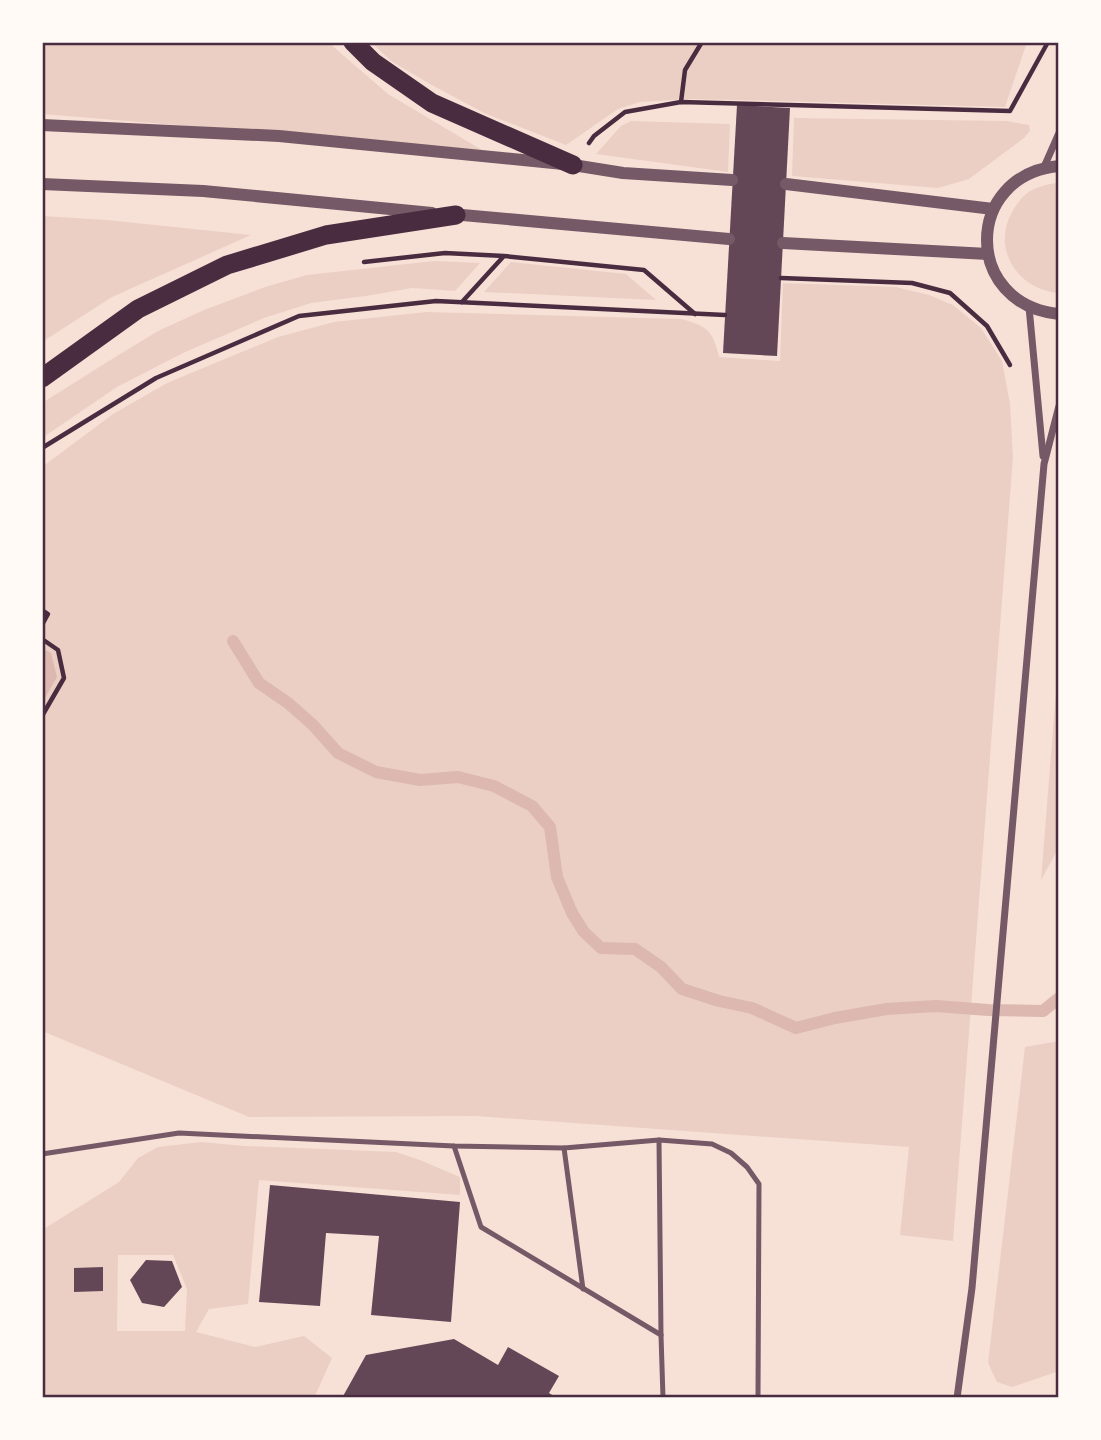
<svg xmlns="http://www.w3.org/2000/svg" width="1101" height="1440" font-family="Roboto,sans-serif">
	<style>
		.green { fill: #ebcfc5; fill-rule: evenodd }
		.water { fill: #dcb8b0 }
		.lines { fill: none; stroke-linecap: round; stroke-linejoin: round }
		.stream { stroke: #dcb8b0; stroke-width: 12 }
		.building { fill: #644757 }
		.path { stroke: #4a2c40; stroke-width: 4.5 }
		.service { stroke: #755966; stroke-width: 5 }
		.minor { stroke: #755966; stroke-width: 7 }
		.tertiary { stroke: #755966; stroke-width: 12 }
		.trunk { stroke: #4a2c40; stroke-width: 19 }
		.neatline { fill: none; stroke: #4a2c40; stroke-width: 2.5 }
	</style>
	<rect width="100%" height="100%" fill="#f7e1d7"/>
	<g class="green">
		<path d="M42,42H328L388,94L482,150L42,114Z"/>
		<path d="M371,42H1027L1005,107L691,99L640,102L618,109L566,145L484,113L430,84L391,61Z"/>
		<path d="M794,118L1007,121L1029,125L1030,131L1024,138L969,179L938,188L792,176Z"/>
		<path d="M631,121L730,124L728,172L596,154L621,126Z"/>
		<path d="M1056,183H1059V293C1020,290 993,253 1010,216C1014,208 1019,200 1026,194C1035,187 1045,185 1056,183Z"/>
		<path d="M42,216L107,220L251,235L112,297L42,342Z"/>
		<path d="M434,261L480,263L455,291L412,288L366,296L311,303L264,318L183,353L117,387L42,438V403L112,359L158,331L204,310L265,287L307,275Z"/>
		<path d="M511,262L626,274L656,300L484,292Z"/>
		<path d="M783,283L896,287L929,295L953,305L981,328L1002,361L1010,404L1013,457L953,1241L900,1235L909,1147L475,1116L249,1117L42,1031V467L113,414L167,383L278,337L334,322L426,312L681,319C708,326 713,331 719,357L780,361Z"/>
		<path d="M1059,654V847L1041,880Z"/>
		<path d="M1059,1041V1371L1012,1387L997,1382L988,1363L1025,1047Z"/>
		<path d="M201,1142L245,1146L396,1152L420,1160L460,1177V1195L259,1180L248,1304L209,1309L196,1332L255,1347L304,1336L332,1358L315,1396L312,1398H42V1230L119,1182L138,1158L158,1147ZM118,1255H173L187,1289L185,1331H117Z"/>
	</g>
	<path class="water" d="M42,648L51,653L57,677L42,703Z"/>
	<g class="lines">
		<path class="stream" d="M233,641L259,683L288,703L313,725L338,753L376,772L420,780L458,777L494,786L532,806L550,827L557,877L572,913L584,932L601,948L635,949L661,967L682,989L719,1001L752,1008L796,1028L835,1018L887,1009L936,1006L988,1010L1043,1011L1059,998"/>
	</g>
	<g class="building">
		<path d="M737,105L790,108L777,356L723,353Z"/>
		<path d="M270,1185L460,1202L451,1322L371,1315L379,1236L326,1233L320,1306L259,1302Z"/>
		<path d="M146,1260L172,1261L182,1287L164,1307L142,1303L130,1280Z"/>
		<path d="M103,1267V1291L74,1292V1268Z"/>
		<path d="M454,1339L498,1365L508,1347L559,1376L549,1393L557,1398H342L366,1355Z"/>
	</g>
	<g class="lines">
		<g class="path">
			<path d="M681,102L685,70L702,42"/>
			<path d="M589,143L594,136L625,112L681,102L1010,111L1048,42"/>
			<path d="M364,262L445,253L504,256L644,270L695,314"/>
			<path d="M781,278L912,283L950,293L987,326L1010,365"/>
			<path d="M462,302L503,257"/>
			<path d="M42,448L156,378L299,316L436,301L725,315"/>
			<path d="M42,610L48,614L42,625"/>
			<path d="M42,639L58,650L64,678L42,716"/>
		</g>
		<g class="service">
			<path d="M659,1140L661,1335L663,1398"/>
			<path d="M454,1146L481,1227L661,1335"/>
			<path d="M564,1148L583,1289"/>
			<path d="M42,1154L179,1133L454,1146L564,1148L659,1140L712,1144L731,1153L747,1167L759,1184L758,1398"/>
		</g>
		<g class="minor">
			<path d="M1044,167L1059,133"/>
			<path d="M1029,307L1043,456"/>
			<path d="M957,1398L972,1288L1044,464L1059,406"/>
		</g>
		<g class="tertiary">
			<path d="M42,125L279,136L573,165L623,173L732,180"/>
			<path d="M1059,166C963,175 963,305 1059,314"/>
			<path d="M42,184L203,191L432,213"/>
			<path d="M786,184L993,209"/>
			<path d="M451,214L729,239"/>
			<path d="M783,243L988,254"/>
		</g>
		<g class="trunk">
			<path d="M353,42L373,62L432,103L573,165"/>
			<path d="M42,378L138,309L227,265L326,235L456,215"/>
		</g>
	</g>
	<rect width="1101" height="1440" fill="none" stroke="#fffaf5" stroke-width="88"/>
	<rect x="44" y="44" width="1013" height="1352" class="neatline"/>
</svg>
